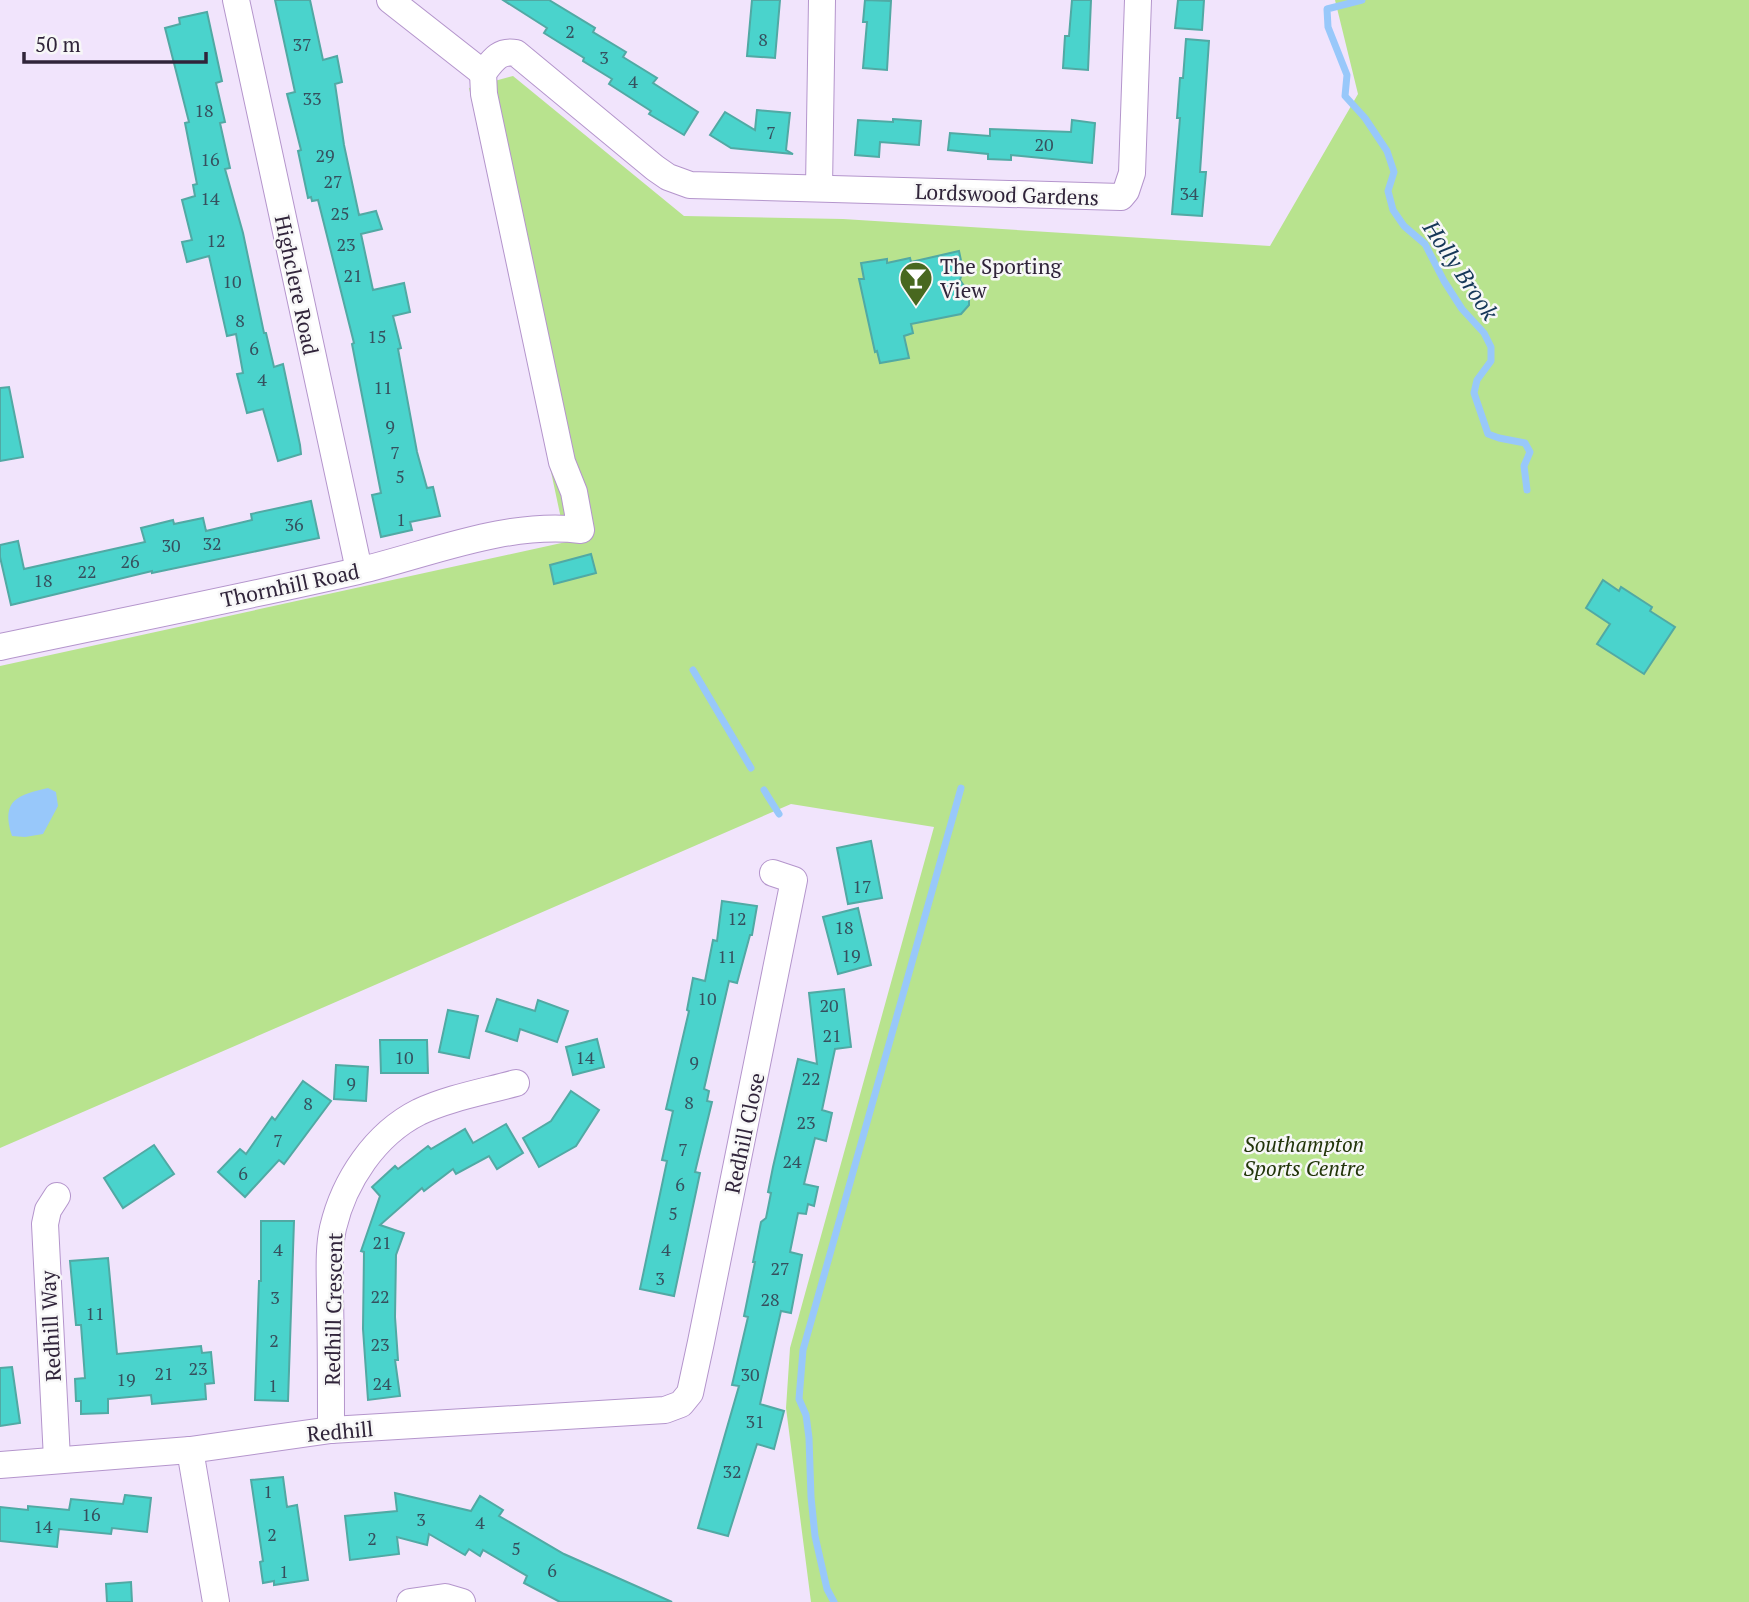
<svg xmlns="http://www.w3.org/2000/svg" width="1749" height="1602" font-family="'PT Serif',serif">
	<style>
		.green { fill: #b8e38e }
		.water { fill: #98c8fa }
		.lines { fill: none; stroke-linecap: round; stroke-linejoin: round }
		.stream { stroke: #98c8fa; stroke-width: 7 }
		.building { fill: #4ad3cc; stroke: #51a9a4; stroke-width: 2 }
		.minor-casing { stroke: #b495cc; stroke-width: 28 }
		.minor { stroke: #fff; stroke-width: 26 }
		.labels { text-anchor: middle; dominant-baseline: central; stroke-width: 5; stroke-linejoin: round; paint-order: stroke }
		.number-label { font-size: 18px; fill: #36505e }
		.street-label { font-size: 21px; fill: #30243a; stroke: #f7f7f7 }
		.poi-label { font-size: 21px; fill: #30243a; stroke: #f7f7f7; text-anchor: start }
		.park-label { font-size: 21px; font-style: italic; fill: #223509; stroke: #f7f7f7 }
		.water-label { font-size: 23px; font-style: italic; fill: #153758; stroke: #f7f7f7 }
	</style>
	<rect width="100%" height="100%" fill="#f1e4fc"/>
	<path class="green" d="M1335,0H1749V1602H811L786,1408L790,1348L934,827L791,804L0,1148V666L566,542L469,88L513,76L684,216L843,219L1270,246L1358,94Z"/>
	<path class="water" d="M48,788L56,792L58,806L43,834L25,837L12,836C0,799 19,795 48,788Z"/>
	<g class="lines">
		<g class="stream">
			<path d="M1362,0L1327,9L1328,27L1347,75L1345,96L1365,118L1387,151L1394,172L1388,191L1393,210L1404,226L1425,244L1444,281L1462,309L1484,333L1491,347V361L1477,380L1474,393L1488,434L1499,438L1525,443L1530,452L1524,466L1527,490"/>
			<path d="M693,670L751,768"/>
			<path d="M764,790L779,814"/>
			<path d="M834,1602L827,1589L815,1536L811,1497L809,1438L806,1415L799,1399L803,1350L961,788"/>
		</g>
	</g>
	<g class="building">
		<path d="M275,0H310L323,60L337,56L342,82L335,84L344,145L359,215L376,211L382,229L361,234L373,290L404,283L410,312L393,316L401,348L398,349L417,452L427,488L433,487L440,516L410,522L412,530L381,537L372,495L381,493L352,344L354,343L318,200L312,201L311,197L308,198L298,151L301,150L287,94L295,92Z"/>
		<path d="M503,0H549L595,28L593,32L626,52L623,57L657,78L653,83L698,112L684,135L649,114L651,111L609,84L612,79L583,61L584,58L544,33L547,28Z"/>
		<path d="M752,0H780L775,58L747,56Z"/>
		<path d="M865,0L891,1L887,70L863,68L867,22H863Z"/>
		<path d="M1072,0H1091L1088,70L1063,68L1065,36H1069Z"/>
		<path d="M1178,0H1204L1202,30L1175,28Z"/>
		<path d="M207,12L222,81L216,83L225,122L220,123L230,168L225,169L243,233L264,333H266L274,367L283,364L300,445L301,454L278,461L263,409L247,413L237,374L243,373L236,334L227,336L209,256L187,262L182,242L192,240L182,200L195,196L193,185L197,184L185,123L189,122L165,28L180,24L179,18Z"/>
		<path d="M1186,39L1209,41L1200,172H1206L1202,216L1172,214L1180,118H1177L1180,78H1183Z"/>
		<path d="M757,110L790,113L786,150L793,154L731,148L710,135L725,112L755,130Z"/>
		<path d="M893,119L921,121L919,145L880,142L879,157L855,155L858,120L893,122Z"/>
		<path d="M1072,120L1095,123L1092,163L1011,155V160L988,159V154L948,150L950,133L990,136V129L1071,132Z"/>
		<path d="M959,251L963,270L960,280L969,293V305L961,314L911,324L913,333L904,336L909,358L880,363L877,351L875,352L859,279H864L861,263L887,259V263L910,258L911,262Z"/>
		<path d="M9,387L23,457L0,461V388Z"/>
		<path d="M311,501L319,538L152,573V571L11,605L0,557V545L18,541L24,569L145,542L141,528L173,520L174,524L203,518L206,531L252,520L251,514Z"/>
		<path d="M591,554L596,573L554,584L550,565Z"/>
		<path d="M1603,580L1619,591L1621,587L1652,607L1650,611L1675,627L1644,674L1597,644L1610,624L1586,608Z"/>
		<path d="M871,841L882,898L848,904L837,848Z"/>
		<path d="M722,901L757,906L752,935H750L737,983L729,981L704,1089L709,1091L707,1101L712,1102L695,1172L700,1173L674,1296L640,1289L667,1161L662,1160L673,1111L666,1109L689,1011L687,1010L693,978L705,981L713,940L717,941Z"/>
		<path d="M858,908L871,965L838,974L823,917Z"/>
		<path d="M844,989L851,1047L835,1049L822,1110L832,1113L826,1141L815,1138L804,1184L818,1187L814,1206L808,1204L806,1214L798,1213L790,1252L802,1255L791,1313L781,1311L760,1404L784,1411L774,1449L757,1444L728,1536L698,1528L739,1386L732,1385L748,1317L744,1316L755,1262H753L761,1222L766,1218L771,1193L768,1192L773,1167L798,1059L817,1064L809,993Z"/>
		<path d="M497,999L535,1011L538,1000L568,1011L557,1042L520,1029L517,1041L486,1031Z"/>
		<path d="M448,1010L478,1016L469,1058L439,1052Z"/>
		<path d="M597,1039L604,1067L573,1075L566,1047Z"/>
		<path d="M380,1040H427L428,1073H381Z"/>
		<path d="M336,1065L368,1067L366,1101L334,1099Z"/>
		<path d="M303,1081L331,1101L284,1164L279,1160L245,1197L218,1172L240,1149L246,1154L272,1117L275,1120Z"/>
		<path d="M571,1091L599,1110L576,1146L539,1167L523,1138L551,1121Z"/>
		<path d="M506,1124L523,1153L497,1169L489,1156L456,1174L453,1169L424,1191L422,1188L380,1225L404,1233L396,1255L395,1317L398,1360H395L400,1396L368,1400L363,1329L364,1252L361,1251L380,1196L372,1187L395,1166L398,1169L428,1146L431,1149L465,1129L473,1143Z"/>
		<path d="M154,1145L174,1174L123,1208L104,1178Z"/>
		<path d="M261,1221H294L288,1401L255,1400L259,1281H261Z"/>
		<path d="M108,1258L117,1354L201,1346L202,1353L211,1352L214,1383L205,1384L206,1399L152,1404L151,1395L108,1399V1413L81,1414V1401H76L75,1379L85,1378L81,1325H76L70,1261Z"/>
		<path d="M12,1367L20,1423L0,1426V1368Z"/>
		<path d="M283,1477L287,1507L297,1505L308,1580L274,1585V1581L263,1583L260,1562L263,1561L251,1480Z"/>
		<path d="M395,1493L471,1511L480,1496L503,1510L499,1516L564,1554L672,1602H560L524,1583L527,1576L483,1550L480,1556L469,1549L465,1555L429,1534L427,1545L397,1537L399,1554L350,1560L345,1516L397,1511Z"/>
		<path d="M125,1495L151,1498L147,1532L112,1528L111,1534L59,1529L57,1547L0,1541V1507L28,1510V1506L69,1510L71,1499L123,1504Z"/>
		<path d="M131,1582L132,1602H107L106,1584Z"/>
	</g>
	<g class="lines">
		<defs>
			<g id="minor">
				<path d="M236,0L359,570"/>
				<path d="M390,0L483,73"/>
				<path d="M483,73C493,60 499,50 516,53L655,168L668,177L690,185L1121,197L1126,191L1132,173L1138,0"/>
				<path d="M819,187L822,0"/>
				<path d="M0,647C119,622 239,598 358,571C430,554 506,521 581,530L574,492L562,462L484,94L483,73"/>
				<path d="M57,1196L48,1210L45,1224L57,1459"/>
				<path d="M331,1430C331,1386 331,1341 330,1297C330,1275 328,1250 333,1228C344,1181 375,1134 419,1112C449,1098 483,1092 516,1083"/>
				<path d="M190,1450L216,1602"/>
				<path d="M0,1465L190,1450L331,1430L665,1410L681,1404L690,1393L701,1342L794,880L773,873"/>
				<path d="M410,1602L445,1597L462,1602"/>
			</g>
		</defs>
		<use href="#minor" class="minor-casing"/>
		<use href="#minor" class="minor"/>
	</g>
	<defs>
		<symbol id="bar-pin" viewBox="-11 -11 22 30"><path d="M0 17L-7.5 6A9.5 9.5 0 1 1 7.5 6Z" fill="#48681f" stroke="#f7f7f7"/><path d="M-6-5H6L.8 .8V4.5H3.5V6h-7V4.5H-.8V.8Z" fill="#fff"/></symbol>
	</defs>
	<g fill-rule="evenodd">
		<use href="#bar-pin" x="897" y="259" width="38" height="52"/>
	</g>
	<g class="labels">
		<g class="number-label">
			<text x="570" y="31">2</text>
			<text x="763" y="39">8</text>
			<text x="302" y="44">37</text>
			<text x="604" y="57">3</text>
			<text x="633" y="81">4</text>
			<text x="312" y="98">33</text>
			<text x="204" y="110">18</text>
			<text x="771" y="132">7</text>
			<text x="1044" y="144">20</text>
			<text x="325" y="155">29</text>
			<text x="210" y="159">16</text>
			<text x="333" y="181">27</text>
			<text x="1189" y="193">34</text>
			<text x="210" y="198">14</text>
			<text x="340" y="213">25</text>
			<text x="216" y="240">12</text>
			<text x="346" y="244">23</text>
			<text x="353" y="275">21</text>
			<text x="232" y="281">10</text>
			<text x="240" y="320">8</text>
			<text x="377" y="336">15</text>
			<text x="254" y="348">6</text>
			<text x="262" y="379">4</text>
			<text x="383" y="387">11</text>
			<text x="390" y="426">9</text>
			<text x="395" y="452">7</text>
			<text x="400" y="476">5</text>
			<text x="401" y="519">1</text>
			<text x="294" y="524">36</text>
			<text x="212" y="543">32</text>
			<text x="171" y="545">30</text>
			<text x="130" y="561">26</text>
			<text x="87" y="571">22</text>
			<text x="43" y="580">18</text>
			<text x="862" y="886">17</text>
			<text x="737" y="918">12</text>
			<text x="844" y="927">18</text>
			<text x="851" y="955">19</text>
			<text x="727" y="956">11</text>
			<text x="707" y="998">10</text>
			<text x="829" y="1005">20</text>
			<text x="832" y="1035">21</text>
			<text x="404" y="1057">10</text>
			<text x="585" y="1057">14</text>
			<text x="694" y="1062">9</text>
			<text x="811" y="1078">22</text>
			<text x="351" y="1083">9</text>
			<text x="689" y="1102">8</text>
			<text x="308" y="1103">8</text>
			<text x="806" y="1122">23</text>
			<text x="278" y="1140">7</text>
			<text x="683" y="1149">7</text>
			<text x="792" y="1161">24</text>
			<text x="243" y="1173">6</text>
			<text x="680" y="1184">6</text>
			<text x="673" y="1213">5</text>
			<text x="382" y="1242">21</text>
			<text x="278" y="1249">4</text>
			<text x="666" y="1249">4</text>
			<text x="780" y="1268">27</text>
			<text x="660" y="1278">3</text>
			<text x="380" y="1296">22</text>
			<text x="275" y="1297">3</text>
			<text x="770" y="1299">28</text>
			<text x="95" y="1313">11</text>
			<text x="274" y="1340">2</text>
			<text x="380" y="1344">23</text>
			<text x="198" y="1368">23</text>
			<text x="164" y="1373">21</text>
			<text x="750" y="1374">30</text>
			<text x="126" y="1379">19</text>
			<text x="382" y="1383">24</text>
			<text x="273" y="1385">1</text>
			<text x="755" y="1421">31</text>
			<text x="732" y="1471">32</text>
			<text x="268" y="1491">1</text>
			<text x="91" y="1514">16</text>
			<text x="421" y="1519">3</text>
			<text x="480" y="1522">4</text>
			<text x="43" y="1526">14</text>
			<text x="272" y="1534">2</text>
			<text x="372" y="1538">2</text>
			<text x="516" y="1548">5</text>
			<text x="552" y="1570">6</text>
			<text x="284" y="1571">1</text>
		</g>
		<g class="street-label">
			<text transform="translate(1007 194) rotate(2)">Lordswood Gardens</text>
			<text transform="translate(297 285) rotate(78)">Highclere Road</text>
			<text transform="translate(290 585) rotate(-12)">Thornhill Road</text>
			<text transform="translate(744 1133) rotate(-78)">Redhill Close</text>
			<text transform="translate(333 1309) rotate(-89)">Redhill Crescent</text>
			<text transform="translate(50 1326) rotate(-93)">Redhill Way</text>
			<text transform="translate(340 1431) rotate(-5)">Redhill</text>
		</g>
		<g class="poi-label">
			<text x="940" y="266">The Sporting<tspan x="940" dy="24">View</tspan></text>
		</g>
		<g class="park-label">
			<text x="1304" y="1144">Southampton<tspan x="1304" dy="24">Sports Centre</tspan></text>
		</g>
		<g class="water-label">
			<text transform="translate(1461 270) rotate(56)">Holly Brook</text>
		</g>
	</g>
	<path d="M24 52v10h182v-10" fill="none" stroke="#30243a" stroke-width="3.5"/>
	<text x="35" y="52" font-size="21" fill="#30243a" stroke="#f7f7f7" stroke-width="5" paint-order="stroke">50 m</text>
</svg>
